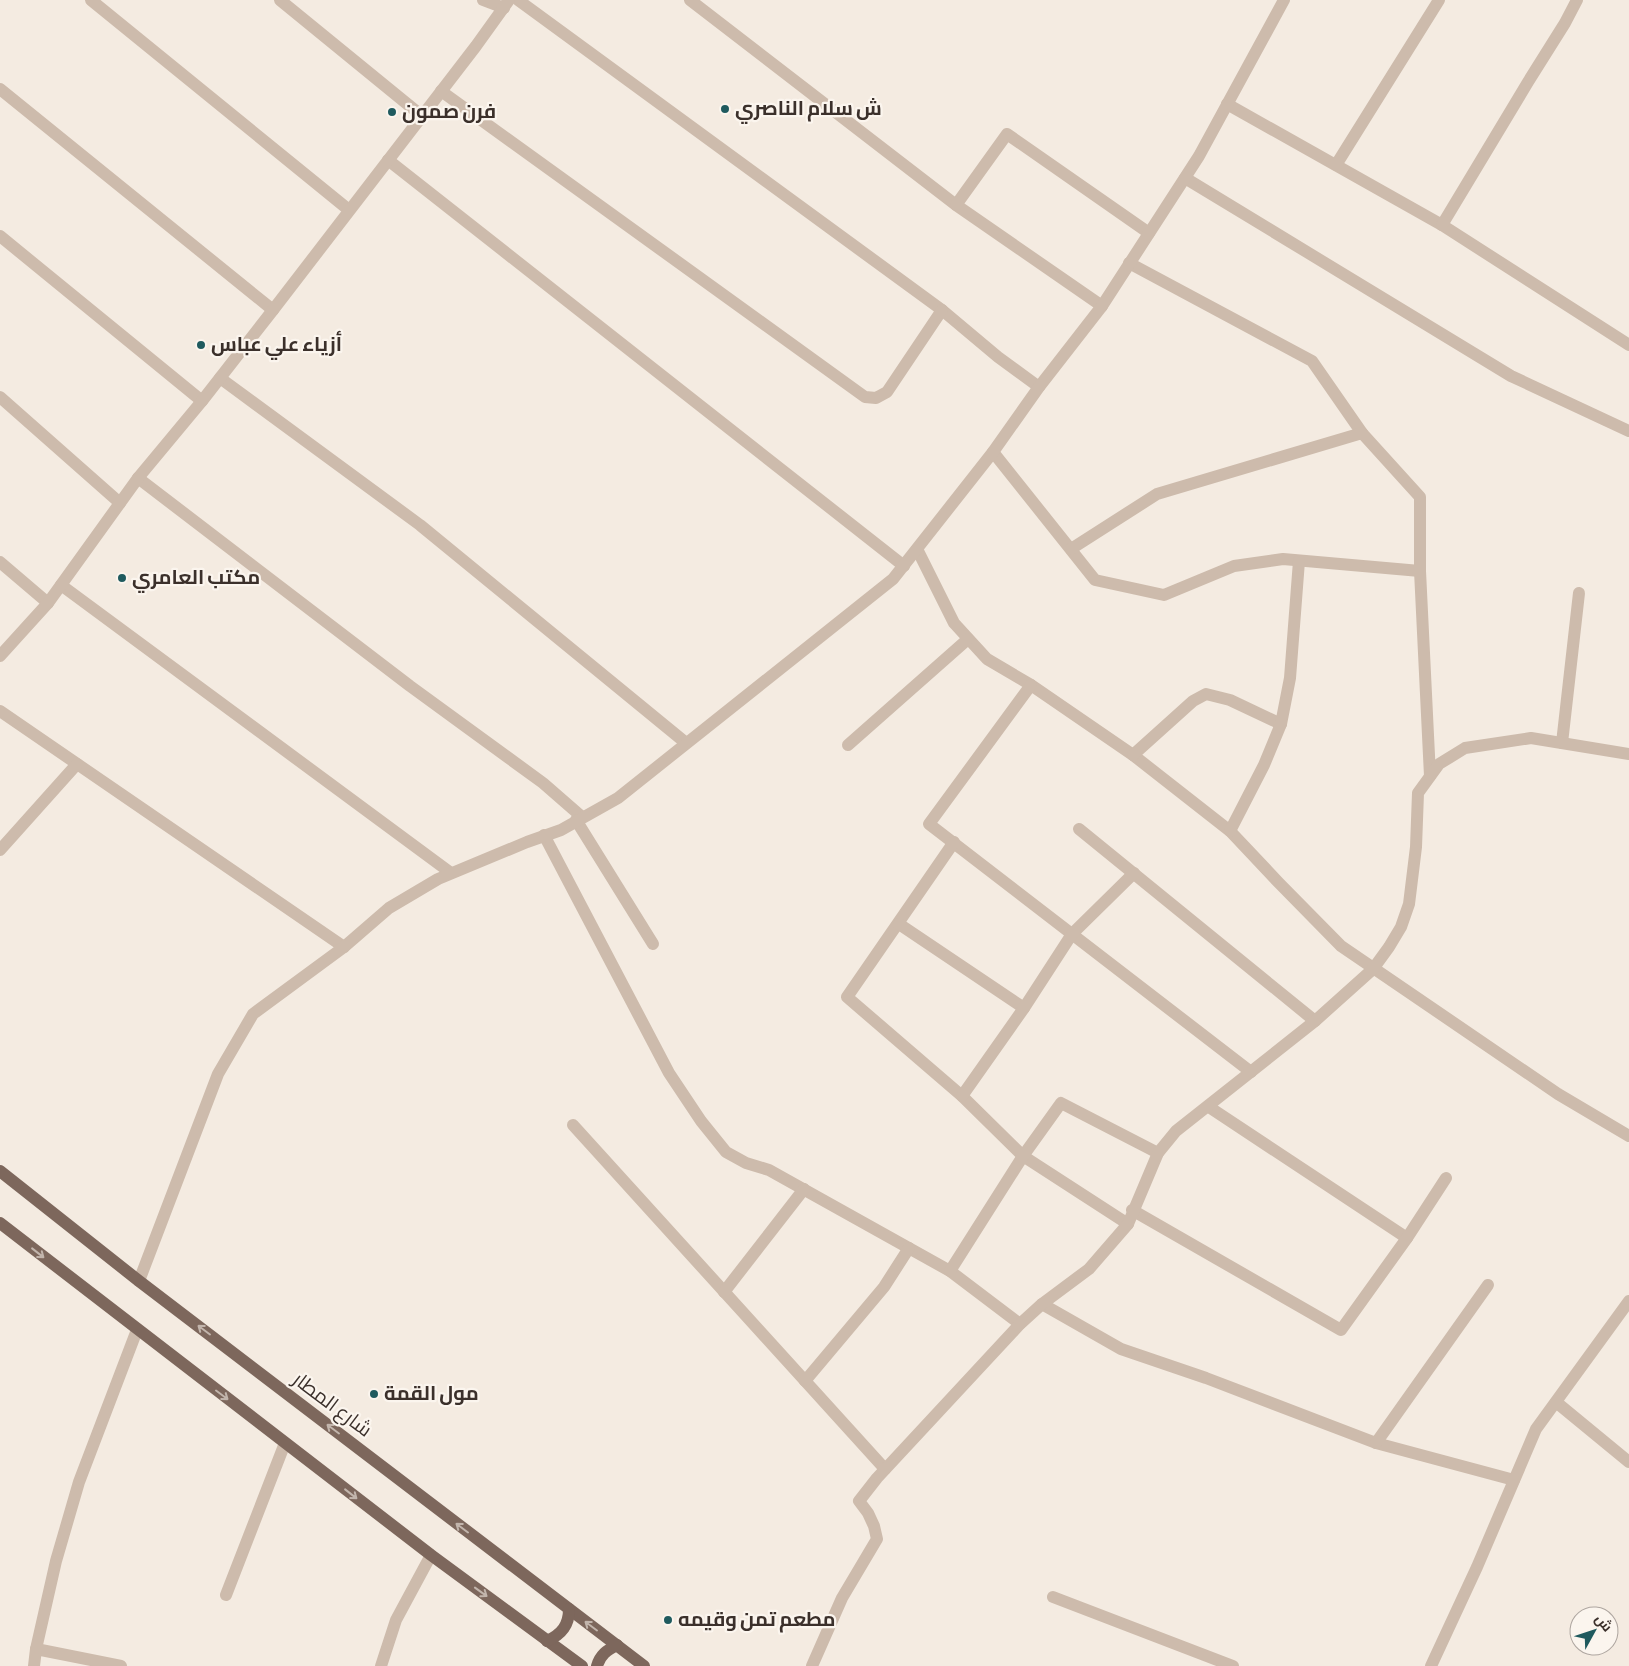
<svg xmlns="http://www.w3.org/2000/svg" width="1629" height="1666" font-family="'Alegreya Sans',Cairo,sans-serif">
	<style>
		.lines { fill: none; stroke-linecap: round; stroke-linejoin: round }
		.minor { stroke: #cdbbac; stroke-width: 12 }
		.major { stroke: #7d675c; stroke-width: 12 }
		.oneway { stroke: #c2b5ac }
		.poi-dot { fill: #1f5a5e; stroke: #fbf5ee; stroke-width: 2 }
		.labels { text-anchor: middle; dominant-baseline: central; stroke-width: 4.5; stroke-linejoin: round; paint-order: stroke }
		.poi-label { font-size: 20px; font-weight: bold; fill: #3b302b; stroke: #fbf5ee; text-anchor: start }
		.street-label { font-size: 20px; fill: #3b302b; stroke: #fbf5ee }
	</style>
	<rect width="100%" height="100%" fill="#f4ebe1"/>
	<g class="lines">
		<g class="minor">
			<path d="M91,0L349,210"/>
			<path d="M280,0L422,116"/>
			<path d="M483,0L504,8"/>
			<path d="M518,0L942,310L998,357L1039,387"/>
			<path d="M690,0L956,205L1102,306"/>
			<path d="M0,89L273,310"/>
			<path d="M441,91L865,397L876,398L887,392L942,310"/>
			<path d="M1227,104L1442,225L1629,345"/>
			<path d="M388,160L904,566"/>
			<path d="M1336,165L1439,0"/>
			<path d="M1185,178L1511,376L1629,431"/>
			<path d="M956,205L1007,134L1149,233"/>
			<path d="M1442,225L1528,82L1565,23L1577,0"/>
			<path d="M0,236L202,401"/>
			<path d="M1129,263L1312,361L1362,433"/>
			<path d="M220,378L420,525L686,743"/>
			<path d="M0,397L120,503"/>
			<path d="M993,452L1095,580L1164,595L1234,566L1283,559L1420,571"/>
			<path d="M138,478L410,686L543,783L582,817"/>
			<path d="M917,549L954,623L987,659L1031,685L1133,755L1230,831L1279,883L1341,946L1558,1094L1629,1136"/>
			<path d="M1071,549L1157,494L1362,433L1420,497V571L1430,776"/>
			<path d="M0,562L48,603"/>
			<path d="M61,585L451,873"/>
			<path d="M0,656L48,603L138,478L202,401L273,310L476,46L509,0"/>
			<path d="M1031,685L929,824L1251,1072"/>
			<path d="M0,711L344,947"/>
			<path d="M1562,743L1579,593"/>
			<path d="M848,745L968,639"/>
			<path d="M1133,755L1193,701L1206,694L1230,700L1281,724"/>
			<path d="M576,820L653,944"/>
			<path d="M1079,829L1315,1021"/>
			<path d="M1230,831L1264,765L1281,724L1290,678L1299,561"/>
			<path d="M544,835L669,1073L701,1121L726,1152L746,1163L769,1170L950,1271L1020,1324"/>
			<path d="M954,842L847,997L962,1096L1023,1156L1128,1224"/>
			<path d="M0,850L77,764"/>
			<path d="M899,924L1024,1008"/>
			<path d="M962,1096L1024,1008L1072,934L1134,873"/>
			<path d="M1209,1107L1407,1238"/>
			<path d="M573,1125L885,1469"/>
			<path d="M1132,1210L1341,1330L1407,1238L1446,1178"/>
			<path d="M950,1271L1023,1156L1061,1103L1158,1153"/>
			<path d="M139,1281L218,1074L253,1014L344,947L389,908L438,879L527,842L561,830L618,798L893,579L993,452L1039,387L1102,306L1199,156L1284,0"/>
			<path d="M724,1292L804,1189"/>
			<path d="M1042,1304L1121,1349L1206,1378L1376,1443L1514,1480"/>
			<path d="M805,1381L884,1287L909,1248"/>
			<path d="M1556,1402L1629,1462"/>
			<path d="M1376,1443L1488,1285"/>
			<path d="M226,1595L285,1443"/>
			<path d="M1053,1597L1233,1666"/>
			<path d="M36,1649L121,1666"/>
			<path d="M34,1666L36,1649L56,1561L79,1482L137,1330"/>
			<path d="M381,1666L396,1620L431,1555"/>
			<path d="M812,1666L842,1598L877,1539L874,1526L868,1513L859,1501L877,1478L1020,1324L1042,1304L1089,1269L1128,1224L1158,1153L1176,1131L1315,1021L1373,969L1389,947L1401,927L1409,904L1416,847L1418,793L1439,764L1465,748L1531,738L1629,754"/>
			<path d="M1431,1666L1477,1567L1536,1429L1629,1301"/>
		</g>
		<g class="major">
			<path d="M0,1171L139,1281L644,1666"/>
			<path d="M0,1223L431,1555L582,1666"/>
			<path d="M547,1641C562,1634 569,1625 569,1609"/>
			<path d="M597,1666C600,1655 607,1650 617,1645"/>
		</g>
	</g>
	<defs><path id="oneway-shaft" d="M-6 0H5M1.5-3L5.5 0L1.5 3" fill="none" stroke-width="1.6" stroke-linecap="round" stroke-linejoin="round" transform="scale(1.25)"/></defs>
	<g class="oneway">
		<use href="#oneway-shaft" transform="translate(38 1253) rotate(38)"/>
		<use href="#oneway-shaft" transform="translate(204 1330) rotate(-143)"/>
		<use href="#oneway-shaft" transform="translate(222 1395) rotate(37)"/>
		<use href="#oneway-shaft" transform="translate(333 1429) rotate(-143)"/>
		<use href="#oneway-shaft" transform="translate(351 1494) rotate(38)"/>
		<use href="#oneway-shaft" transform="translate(462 1528) rotate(-143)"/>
		<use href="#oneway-shaft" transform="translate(481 1592) rotate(36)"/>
		<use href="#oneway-shaft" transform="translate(591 1626) rotate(-143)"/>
	</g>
	<g class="poi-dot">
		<circle cx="725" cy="109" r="5"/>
		<circle cx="392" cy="112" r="5"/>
		<circle cx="201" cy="345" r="5"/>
		<circle cx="122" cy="578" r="5"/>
		<circle cx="374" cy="1394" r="5"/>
		<circle cx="668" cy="1620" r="5"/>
	</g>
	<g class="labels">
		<g class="poi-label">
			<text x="735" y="109">ش سلام الناصري</text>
			<text x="402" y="112">فرن صمون</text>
			<text x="211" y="345">أزياء علي عباس</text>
			<text x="132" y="578">مكتب العامري</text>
			<text x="384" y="1394">مول القمة</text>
			<text x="678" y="1620">مطعم تمن وقيمه</text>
		</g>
		<g class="street-label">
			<text transform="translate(332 1405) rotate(37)">شارع المطار</text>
		</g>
	</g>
	<g transform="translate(1594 1631) rotate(50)"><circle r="24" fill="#fbf5ee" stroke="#aea6a0"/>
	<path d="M0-4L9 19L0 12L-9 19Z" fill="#1f5a5e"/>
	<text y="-8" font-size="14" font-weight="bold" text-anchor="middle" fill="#3b302b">ش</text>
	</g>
</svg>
